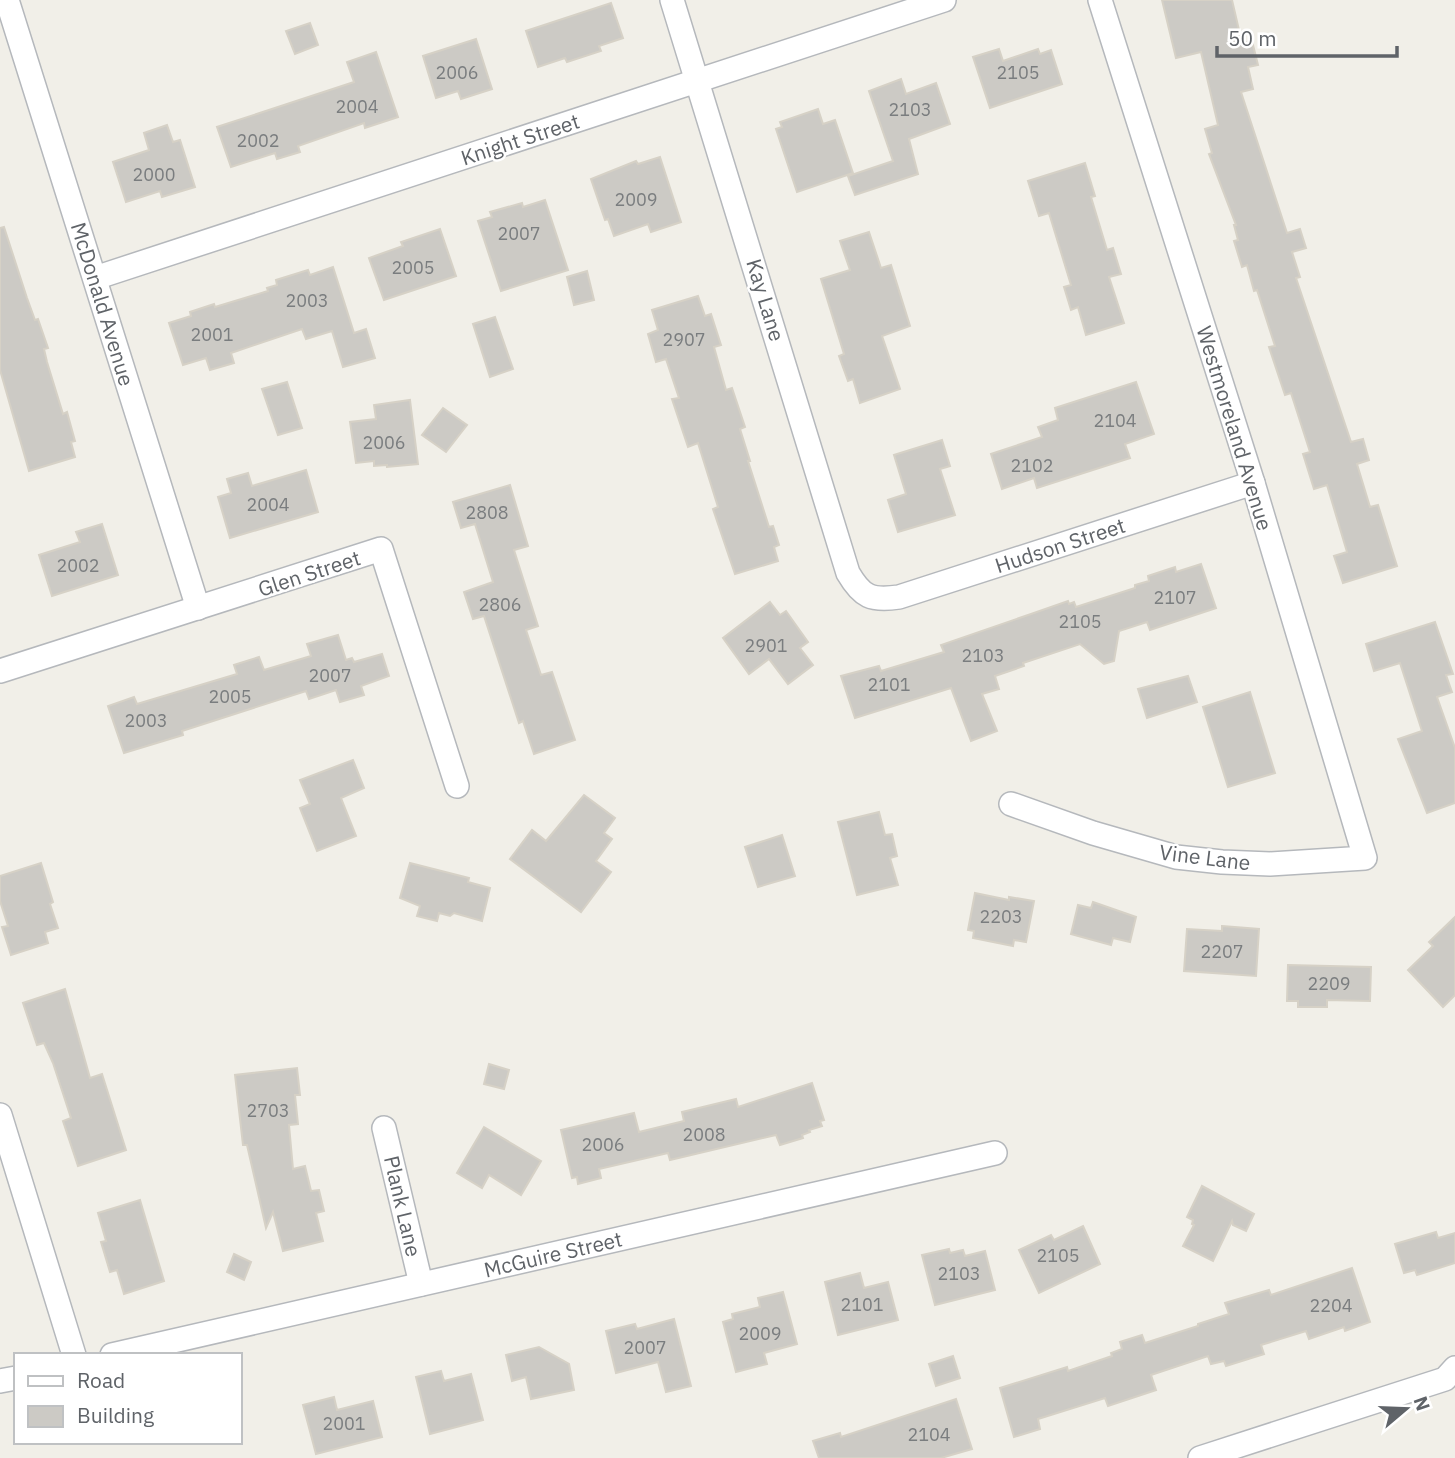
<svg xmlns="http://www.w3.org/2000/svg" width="1455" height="1458" font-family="'IBM Plex Sans',sans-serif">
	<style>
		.building { fill: #cccac5; stroke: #d6d1c6; stroke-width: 2 }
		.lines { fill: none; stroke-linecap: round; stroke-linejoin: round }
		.street-casing { stroke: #b5b8bc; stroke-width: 26 }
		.street { stroke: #fff; stroke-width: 23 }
		.labels { text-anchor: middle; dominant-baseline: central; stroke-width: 5; stroke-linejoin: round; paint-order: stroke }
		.number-label { font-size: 18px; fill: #7a7d7f }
		.street-label { font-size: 21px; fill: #5f6368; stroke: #fff }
	</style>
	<rect width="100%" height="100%" fill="#f1efe8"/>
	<g class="building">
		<path d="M1162,0H1232L1242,43L1252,41L1258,65L1248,67L1253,89L1241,92L1287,233L1300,229L1306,248L1292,252L1300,277L1296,278L1351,442L1363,439L1369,460L1357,464L1370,507L1378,505L1397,566L1343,583L1334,556L1347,552L1327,485L1314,489L1303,454L1310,452L1291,393L1285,395L1269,347L1275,346L1257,290L1254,291L1247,265L1242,267L1234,241L1238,240L1234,225H1236L1209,154L1212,153L1205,129L1218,125L1201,52L1176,58Z"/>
		<path d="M611,3L623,38L599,46L601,51L567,62L565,58L538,67L526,31Z"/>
		<path d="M310,23L318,45L295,54L286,31Z"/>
		<path d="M476,39L492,89L461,99L458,91L436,98L423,56Z"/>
		<path d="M999,49L1003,61L1038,49L1040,54L1051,50L1062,84L990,108L973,57Z"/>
		<path d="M376,52L398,117L365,128L364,123L298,146L300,152L277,159L275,153L231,167L217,127L354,82L347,62Z"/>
		<path d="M901,79L906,94L936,83L950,124L909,139L918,174L855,195L848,176L893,161L869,91Z"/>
		<path d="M818,109L823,124L835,120L853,173L797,192L776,129L782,127L780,122Z"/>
		<path d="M167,125L173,142L180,140L195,187L162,197L160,191L126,202L113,162L149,150L144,133Z"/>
		<path d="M660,157L681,222L651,232L648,224L614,236L608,219L605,220L591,179L636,161L638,164Z"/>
		<path d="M1085,163L1095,196L1091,197L1107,250L1113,248L1121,274L1109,277L1124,323L1086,335L1078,307L1071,310L1064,287L1071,285L1049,213L1039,216L1028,181Z"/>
		<path d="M545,200L568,270L501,291L478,221L492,217L490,212L522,203L523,207Z"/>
		<path d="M4,227L27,298L35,320L38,319L48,348L44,349L47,362L63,414L67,412L75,441L71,442L75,457L29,471L0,370V228Z"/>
		<path d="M440,229L456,276L384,300L369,258L403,246L401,242Z"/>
		<path d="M869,232L881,268L891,265L910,326L882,336L900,389L860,403L853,379L848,381L839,356L844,354L821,279L850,270L840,241Z"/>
		<path d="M333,267L354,333L366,329L375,358L343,367L332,331L306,339L302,329L231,353L234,363L210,370L206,358L183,365L169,323L191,316L190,312L214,304L215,307L268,291L267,288L277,285L276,280L308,270L310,275Z"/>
		<path d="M587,271L594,300L574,305L567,277Z"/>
		<path d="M698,296L705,316L711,314L721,345L714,347L726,390L732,388L745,427L740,429L750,461H748L769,527L773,526L779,545L774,547L778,561L735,574L713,509L718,507L698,443L688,447L672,399L679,398L666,359L656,362L648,334L658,330L652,310Z"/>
		<path d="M495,317L513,369L490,377L473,324Z"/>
		<path d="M287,382L302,428L278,435L262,389Z"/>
		<path d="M1136,382L1154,434L1125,444L1130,458L1037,488L1034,478L1002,489L991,454L1042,437L1038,427L1058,420L1055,408Z"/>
		<path d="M410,400L418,464L387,467V465L374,466V461L356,463L350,422L376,419L374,405Z"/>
		<path d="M443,408L467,425L446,452L422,435Z"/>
		<path d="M942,440L950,466L940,469L955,515L898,532L888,500L906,494L894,455Z"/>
		<path d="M306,470L318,512L230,538L218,497L231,493L227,479L248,473L252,486Z"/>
		<path d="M510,485L528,546L514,550L538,626L526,630L541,675L552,672L575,740L534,754L523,721L519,723L484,616L473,619L464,592L493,582L475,524L461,528L453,502Z"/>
		<path d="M102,524L118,575L52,596L39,555L80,542L76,532Z"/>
		<path d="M1201,564L1216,608L1150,630L1147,622L1119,631L1114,661L1104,664L1080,644L1023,663L1024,666L995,676L999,689L982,694L997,731L971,741L951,688L855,718L841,676L879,666L881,671L944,652L941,645L1031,614L1068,601L1069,604L1074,602L1076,607L1135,588V585L1149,581L1148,576L1175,567L1176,572Z"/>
		<path d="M770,602L780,615L786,611L808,642L800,648L813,665L788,684L769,659L749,674L723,638Z"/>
		<path d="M1435,622L1453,674L1446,675L1452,692L1437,697L1455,748V803L1427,813L1398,739L1422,731L1400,663L1374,671L1366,644Z"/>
		<path d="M338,635L346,660L352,658L354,662L382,654L389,676L361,686L364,695L340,702L336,690L309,699L306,691L182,731L183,735L124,753L108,706L134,697L137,704L237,674L234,665L259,657L264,670L311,656L307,644Z"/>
		<path d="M1188,676L1197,702L1147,718L1138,689Z"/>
		<path d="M1250,692L1275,773L1228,787L1203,707Z"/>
		<path d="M353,760L364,788L341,798L356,836L317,851L300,808L310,804L300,780Z"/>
		<path d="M584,795L615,818L604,833L612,839L596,861L611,872L581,912L510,859L532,830L546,841Z"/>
		<path d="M879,812L885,835L892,834L897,856L890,858L898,885L857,895L838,822Z"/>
		<path d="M782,835L795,876L758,887L745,847Z"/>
		<path d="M41,863L53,902L50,904L58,928L45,932L48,943L11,955L2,927L8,926L0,901V876Z"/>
		<path d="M410,863L469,878L468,882L490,888L482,921L454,913L450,916L439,913L437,921L417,916L420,906L400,898Z"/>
		<path d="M975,893L1009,900V897L1034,901L1026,942L1014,940L1013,946L973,938L974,931L968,930Z"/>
		<path d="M1093,902L1136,917L1130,942L1113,938L1111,945L1071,934L1078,905L1091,908Z"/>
		<path d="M1455,917V995L1443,1007L1408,970L1433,946L1429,942Z"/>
		<path d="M1222,926L1259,929L1256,976L1184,971L1187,929L1222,931Z"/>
		<path d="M1288,965L1371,967L1370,1001L1327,1000V1007H1298V1001H1287Z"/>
		<path d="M65,989L90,1078L102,1074L126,1150L78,1166L63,1121L71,1118L53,1063L44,1043L37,1045L23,1003Z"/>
		<path d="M489,1064L509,1070L504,1089L484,1084Z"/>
		<path d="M297,1068L300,1095H295L298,1124L289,1125L293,1169L305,1166L311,1191L319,1190L324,1211L316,1213L323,1241L283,1251L273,1212L266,1228L247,1145H243L235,1075Z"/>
		<path d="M812,1083L824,1120L820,1121L822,1126L809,1130L810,1132L802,1135L803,1138L780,1145L776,1135L670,1160L668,1153L599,1169L601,1178L578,1184L577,1177L572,1178L561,1130L634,1113L639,1132L684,1121L682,1112L736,1099L738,1107Z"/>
		<path d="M484,1127L541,1161L521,1195L489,1175L482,1188L457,1173Z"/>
		<path d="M1202,1186L1254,1214L1246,1231L1233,1225L1232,1221L1213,1261L1183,1246L1194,1225L1192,1224L1193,1220L1187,1217Z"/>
		<path d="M140,1200L164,1281L124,1294L117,1270L110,1272L101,1242L106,1241L98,1213Z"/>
		<path d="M1083,1226L1100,1264L1039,1293L1019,1250L1051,1235L1054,1240Z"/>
		<path d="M1436,1232L1438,1238L1455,1233V1263L1417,1275L1415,1270L1404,1273L1395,1244Z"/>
		<path d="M949,1249L950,1253L963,1250L965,1256L985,1251L995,1290L935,1305L922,1255Z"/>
		<path d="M234,1254L251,1262L244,1280L227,1272Z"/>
		<path d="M1352,1268L1370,1322L1345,1331L1344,1327L1309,1339L1306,1331L1261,1345L1264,1354L1226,1366L1224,1361L1211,1364L1208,1356L1151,1375L1156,1390L1108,1406L1105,1398L1038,1419L1040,1429L1014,1437L1000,1388L1067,1367L1068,1371L1112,1356L1111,1353L1122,1349L1120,1342L1142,1335L1145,1343L1198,1326V1324L1229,1314L1225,1303L1269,1290L1271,1295Z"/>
		<path d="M860,1273L864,1288L888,1282L898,1320L838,1335L825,1282Z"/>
		<path d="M783,1292L797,1344L764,1353L767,1364L736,1372L723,1322L733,1319L732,1314L760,1307L758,1298Z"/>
		<path d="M674,1319L691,1386L666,1392L658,1362L616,1373L606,1331L635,1324L637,1329Z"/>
		<path d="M539,1347L569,1364L574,1390L531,1399L526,1377L512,1381L506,1355Z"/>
		<path d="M953,1356L960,1378L936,1386L929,1364Z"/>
		<path d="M441,1371L444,1381L471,1374L483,1420L430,1434L416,1377Z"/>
		<path d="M334,1397L337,1410L373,1401L382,1437L316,1454L303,1405Z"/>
		<path d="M956,1399L972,1449L941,1458H819L813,1441L840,1433L841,1437Z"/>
	</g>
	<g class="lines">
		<defs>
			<g id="street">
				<path d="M7,0L198,608"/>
				<path d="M672,0L848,573C862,597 871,601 899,597L1253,483"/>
				<path d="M95,278L944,0"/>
				<path d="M0,671L381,549L457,786"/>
				<path d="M1011,804L1093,833L1176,857L1222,862L1270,864L1365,858L1253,483L1100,0"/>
				<path d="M0,1115L74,1355"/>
				<path d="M384,1128L421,1284"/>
				<path d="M112,1355L995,1153"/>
				<path d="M0,1381L16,1378"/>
				<path d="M1200,1458L1445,1379L1455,1368"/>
			</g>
		</defs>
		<use href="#street" class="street-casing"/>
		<use href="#street" class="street"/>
	</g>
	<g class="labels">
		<g class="number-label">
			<text x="457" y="72">2006</text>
			<text x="1018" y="72">2105</text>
			<text x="357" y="106">2004</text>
			<text x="910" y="109">2103</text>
			<text x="258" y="140">2002</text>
			<text x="154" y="174">2000</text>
			<text x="636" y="199">2009</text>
			<text x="519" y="233">2007</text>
			<text x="413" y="267">2005</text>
			<text x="307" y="300">2003</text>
			<text x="212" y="334">2001</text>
			<text x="684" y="339">2907</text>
			<text x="1115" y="420">2104</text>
			<text x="384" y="442">2006</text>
			<text x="1032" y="465">2102</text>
			<text x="268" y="504">2004</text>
			<text x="487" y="512">2808</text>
			<text x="78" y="565">2002</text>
			<text x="1175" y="597">2107</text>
			<text x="500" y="604">2806</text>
			<text x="1080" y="621">2105</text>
			<text x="766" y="645">2901</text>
			<text x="983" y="655">2103</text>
			<text x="330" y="675">2007</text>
			<text x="889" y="684">2101</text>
			<text x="230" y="696">2005</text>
			<text x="146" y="720">2003</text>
			<text x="1001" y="916">2203</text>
			<text x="1222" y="951">2207</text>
			<text x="1329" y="983">2209</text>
			<text x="268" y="1110">2703</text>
			<text x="704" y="1134">2008</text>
			<text x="603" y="1144">2006</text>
			<text x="1058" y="1255">2105</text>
			<text x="959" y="1273">2103</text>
			<text x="862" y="1304">2101</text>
			<text x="1331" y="1305">2204</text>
			<text x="760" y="1333">2009</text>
			<text x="645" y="1347">2007</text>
			<text x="344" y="1423">2001</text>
			<text x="929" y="1434">2104</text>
		</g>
		<g class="street-label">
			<text transform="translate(520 139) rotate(-18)">Knight Street</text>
			<text transform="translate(766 300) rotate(73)">Kay Lane</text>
			<text transform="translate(103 304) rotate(73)">McDonald Avenue</text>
			<text transform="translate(1235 428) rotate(73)">Westmoreland Avenue</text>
			<text transform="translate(1060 545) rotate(-18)">Hudson Street</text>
			<text transform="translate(309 573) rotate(-18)">Glen Street</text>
			<text transform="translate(1205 857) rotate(7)">Vine Lane</text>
			<text transform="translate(403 1206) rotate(77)">Plank Lane</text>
			<text transform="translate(553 1254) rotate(-13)">McGuire Street</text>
		</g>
	</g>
	<rect x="14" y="1353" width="228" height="91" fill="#ffffff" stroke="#bfc1c3" stroke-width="2"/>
	<rect x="28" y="1376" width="35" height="10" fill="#ffffff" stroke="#bfc1c3" stroke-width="2"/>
	<text x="77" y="1388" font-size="21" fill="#5f6368">Road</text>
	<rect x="28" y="1406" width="35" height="21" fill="#cccac5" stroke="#bfc1c3" stroke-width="2"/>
	<text x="77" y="1423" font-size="21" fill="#5f6368">Building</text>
	<g transform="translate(1406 1409) rotate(71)" stroke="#ffffff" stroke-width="5" paint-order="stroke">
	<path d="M0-5L12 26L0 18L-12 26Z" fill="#5f6368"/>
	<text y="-10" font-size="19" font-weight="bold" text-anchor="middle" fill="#5f6368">N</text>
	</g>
	<path d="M1217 46v10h180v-10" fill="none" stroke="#5f6368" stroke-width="3.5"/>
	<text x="1228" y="46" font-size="21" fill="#5f6368" stroke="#ffffff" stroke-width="5" paint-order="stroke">50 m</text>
</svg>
